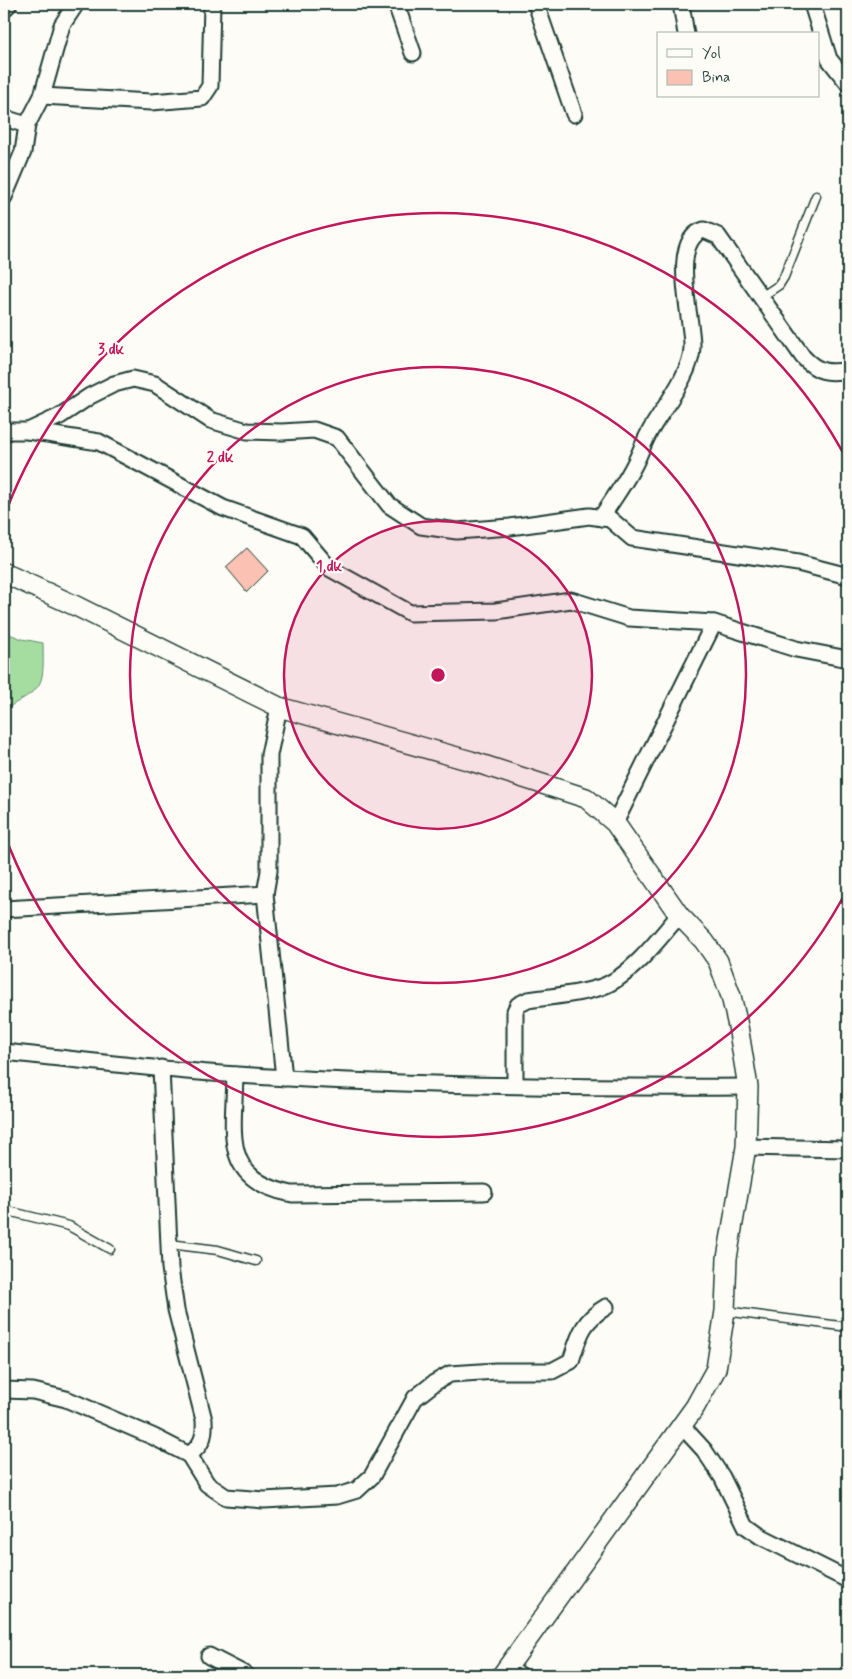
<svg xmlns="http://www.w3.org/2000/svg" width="852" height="1679" font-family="Mynerve,sans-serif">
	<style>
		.green { fill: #a5dda1; stroke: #628d6a }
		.building { fill: #fbc1b3; stroke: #1f3d34 }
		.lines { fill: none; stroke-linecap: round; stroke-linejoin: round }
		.service-casing { stroke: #1f3d34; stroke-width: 11 }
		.minor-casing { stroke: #1f3d34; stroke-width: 19 }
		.tertiary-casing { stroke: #1f3d34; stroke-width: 22 }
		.service { stroke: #fdfcf7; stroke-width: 8 }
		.minor { stroke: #fdfcf7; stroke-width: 15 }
		.tertiary { stroke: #fdfcf7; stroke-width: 19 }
		.ring { fill: none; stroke: #c2185b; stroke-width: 2.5 }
		.centre { fill: #c2185b; stroke: #fdfcf7; stroke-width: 2.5 }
		.ring-label { font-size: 15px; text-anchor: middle; font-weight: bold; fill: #c2185b; stroke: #fdfcf7; stroke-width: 4.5; stroke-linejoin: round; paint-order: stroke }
	</style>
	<rect width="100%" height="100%" fill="#fdfcf7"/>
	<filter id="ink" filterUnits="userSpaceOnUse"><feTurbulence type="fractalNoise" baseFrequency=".02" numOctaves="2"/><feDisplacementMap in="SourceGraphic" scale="10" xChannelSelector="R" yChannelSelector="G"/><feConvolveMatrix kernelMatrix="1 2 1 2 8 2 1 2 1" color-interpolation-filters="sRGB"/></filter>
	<g filter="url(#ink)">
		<path class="green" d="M4,632L22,639L43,643C44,691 43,686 4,710Z"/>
		<path class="building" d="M247,548L268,571L247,592L226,567Z"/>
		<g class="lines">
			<defs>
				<g id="service">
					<path d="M761,297L779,285L784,277L816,196"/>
					<path d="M4,1210L69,1226L110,1249"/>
					<path d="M169,1244L218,1250L256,1261"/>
					<path d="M725,1311L848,1327"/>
				</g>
				<g id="minor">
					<path d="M396,4L413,53"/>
					<path d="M536,4L574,114"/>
					<path d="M681,4L686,34"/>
					<path d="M812,4L829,59L848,83"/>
					<path d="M4,9L9,4"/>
					<path d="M42,96L151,102L202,98L210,86L212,4"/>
					<path d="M4,118L27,125"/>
					<path d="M4,197L23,152L27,125L42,96L62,25L76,4"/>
					<path d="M4,431H28L99,442L223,508L302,536L329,568L410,613L496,611L571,600L629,618L714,623L796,649L848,659"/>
					<path d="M28,431L60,416L90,396L114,384L133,379L155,384L210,420L247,431L282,432L314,430L337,438L389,505L421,526L457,531L510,527L589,516L610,519L632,538L798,563L848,576"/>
					<path d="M601,518C611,502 623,486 632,469C639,457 643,443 650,431C663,408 692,373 692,347C693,319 668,240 704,230L718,236L803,357C817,372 828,374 848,370"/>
					<path d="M615,823L714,623"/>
					<path d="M265,894L284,1078"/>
					<path d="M4,909L265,894L269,871V755L279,707"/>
					<path d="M4,1052C81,1060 159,1070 237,1075C407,1086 578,1088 748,1087"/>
					<path d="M161,1068L170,1268L176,1310L204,1420C205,1437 202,1445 189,1455"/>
					<path d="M235,1075C234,1133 220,1180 292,1194L484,1192"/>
					<path d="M515,1085V1011L518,1005L528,1000C552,996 578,995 601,987C629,978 660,938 679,915"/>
					<path d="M746,1147L848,1149"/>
					<path d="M4,1390L33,1391L66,1399L154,1437L189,1455L207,1484L226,1497L264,1500L337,1496L357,1490L372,1476L415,1398L434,1383L450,1374L496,1371H552L571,1361C579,1336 582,1321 606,1307"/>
					<path d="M682,1426L704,1450L722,1477L746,1526L760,1536L848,1580"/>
					<path d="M209,1656L246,1675"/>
					<path d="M506,1671L520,1675"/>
				</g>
				<path id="tertiary" d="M4,573L78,607L279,707L471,761L586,798L615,823L679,915L704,941L718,961L731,996L738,1026L748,1087L746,1147L727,1258L725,1311L716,1369L695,1407L502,1675"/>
			</defs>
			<use href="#service" class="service-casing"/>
			<use href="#minor" class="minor-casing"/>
			<use href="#tertiary" class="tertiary-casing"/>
			<use href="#service" class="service"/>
			<use href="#minor" class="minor"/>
			<use href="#tertiary" class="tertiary"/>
		</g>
	</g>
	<circle cx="438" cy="675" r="154" fill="#c2185b" fill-opacity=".12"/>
	<g class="ring">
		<circle cx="438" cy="675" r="154"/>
		<circle cx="438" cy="675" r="308"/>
		<path d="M848 888A462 462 0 0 1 4 833M4 517A462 462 0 0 1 848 462"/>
	</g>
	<circle cx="438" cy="675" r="8" class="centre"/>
	<g class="ring-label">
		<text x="111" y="354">3 dk</text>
		<text x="220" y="462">2 dk</text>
		<text x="329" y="571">1 dk</text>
	</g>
	<rect width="852" height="1679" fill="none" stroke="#fdfcf7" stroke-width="20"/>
	<rect x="10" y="10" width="832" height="1659" fill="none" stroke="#1f3d34" stroke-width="2" filter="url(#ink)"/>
	<rect x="657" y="32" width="162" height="65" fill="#fdfcf7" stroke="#a4b0a9"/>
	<rect x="667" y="49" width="25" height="8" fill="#fdfcf7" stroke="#a4b0a9"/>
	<text x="702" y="58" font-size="15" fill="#1f3d34">Yol</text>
	<rect x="667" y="70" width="25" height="15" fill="#fbc1b3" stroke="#a4b0a9"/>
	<text x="702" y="82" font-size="15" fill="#1f3d34">Bina</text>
</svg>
